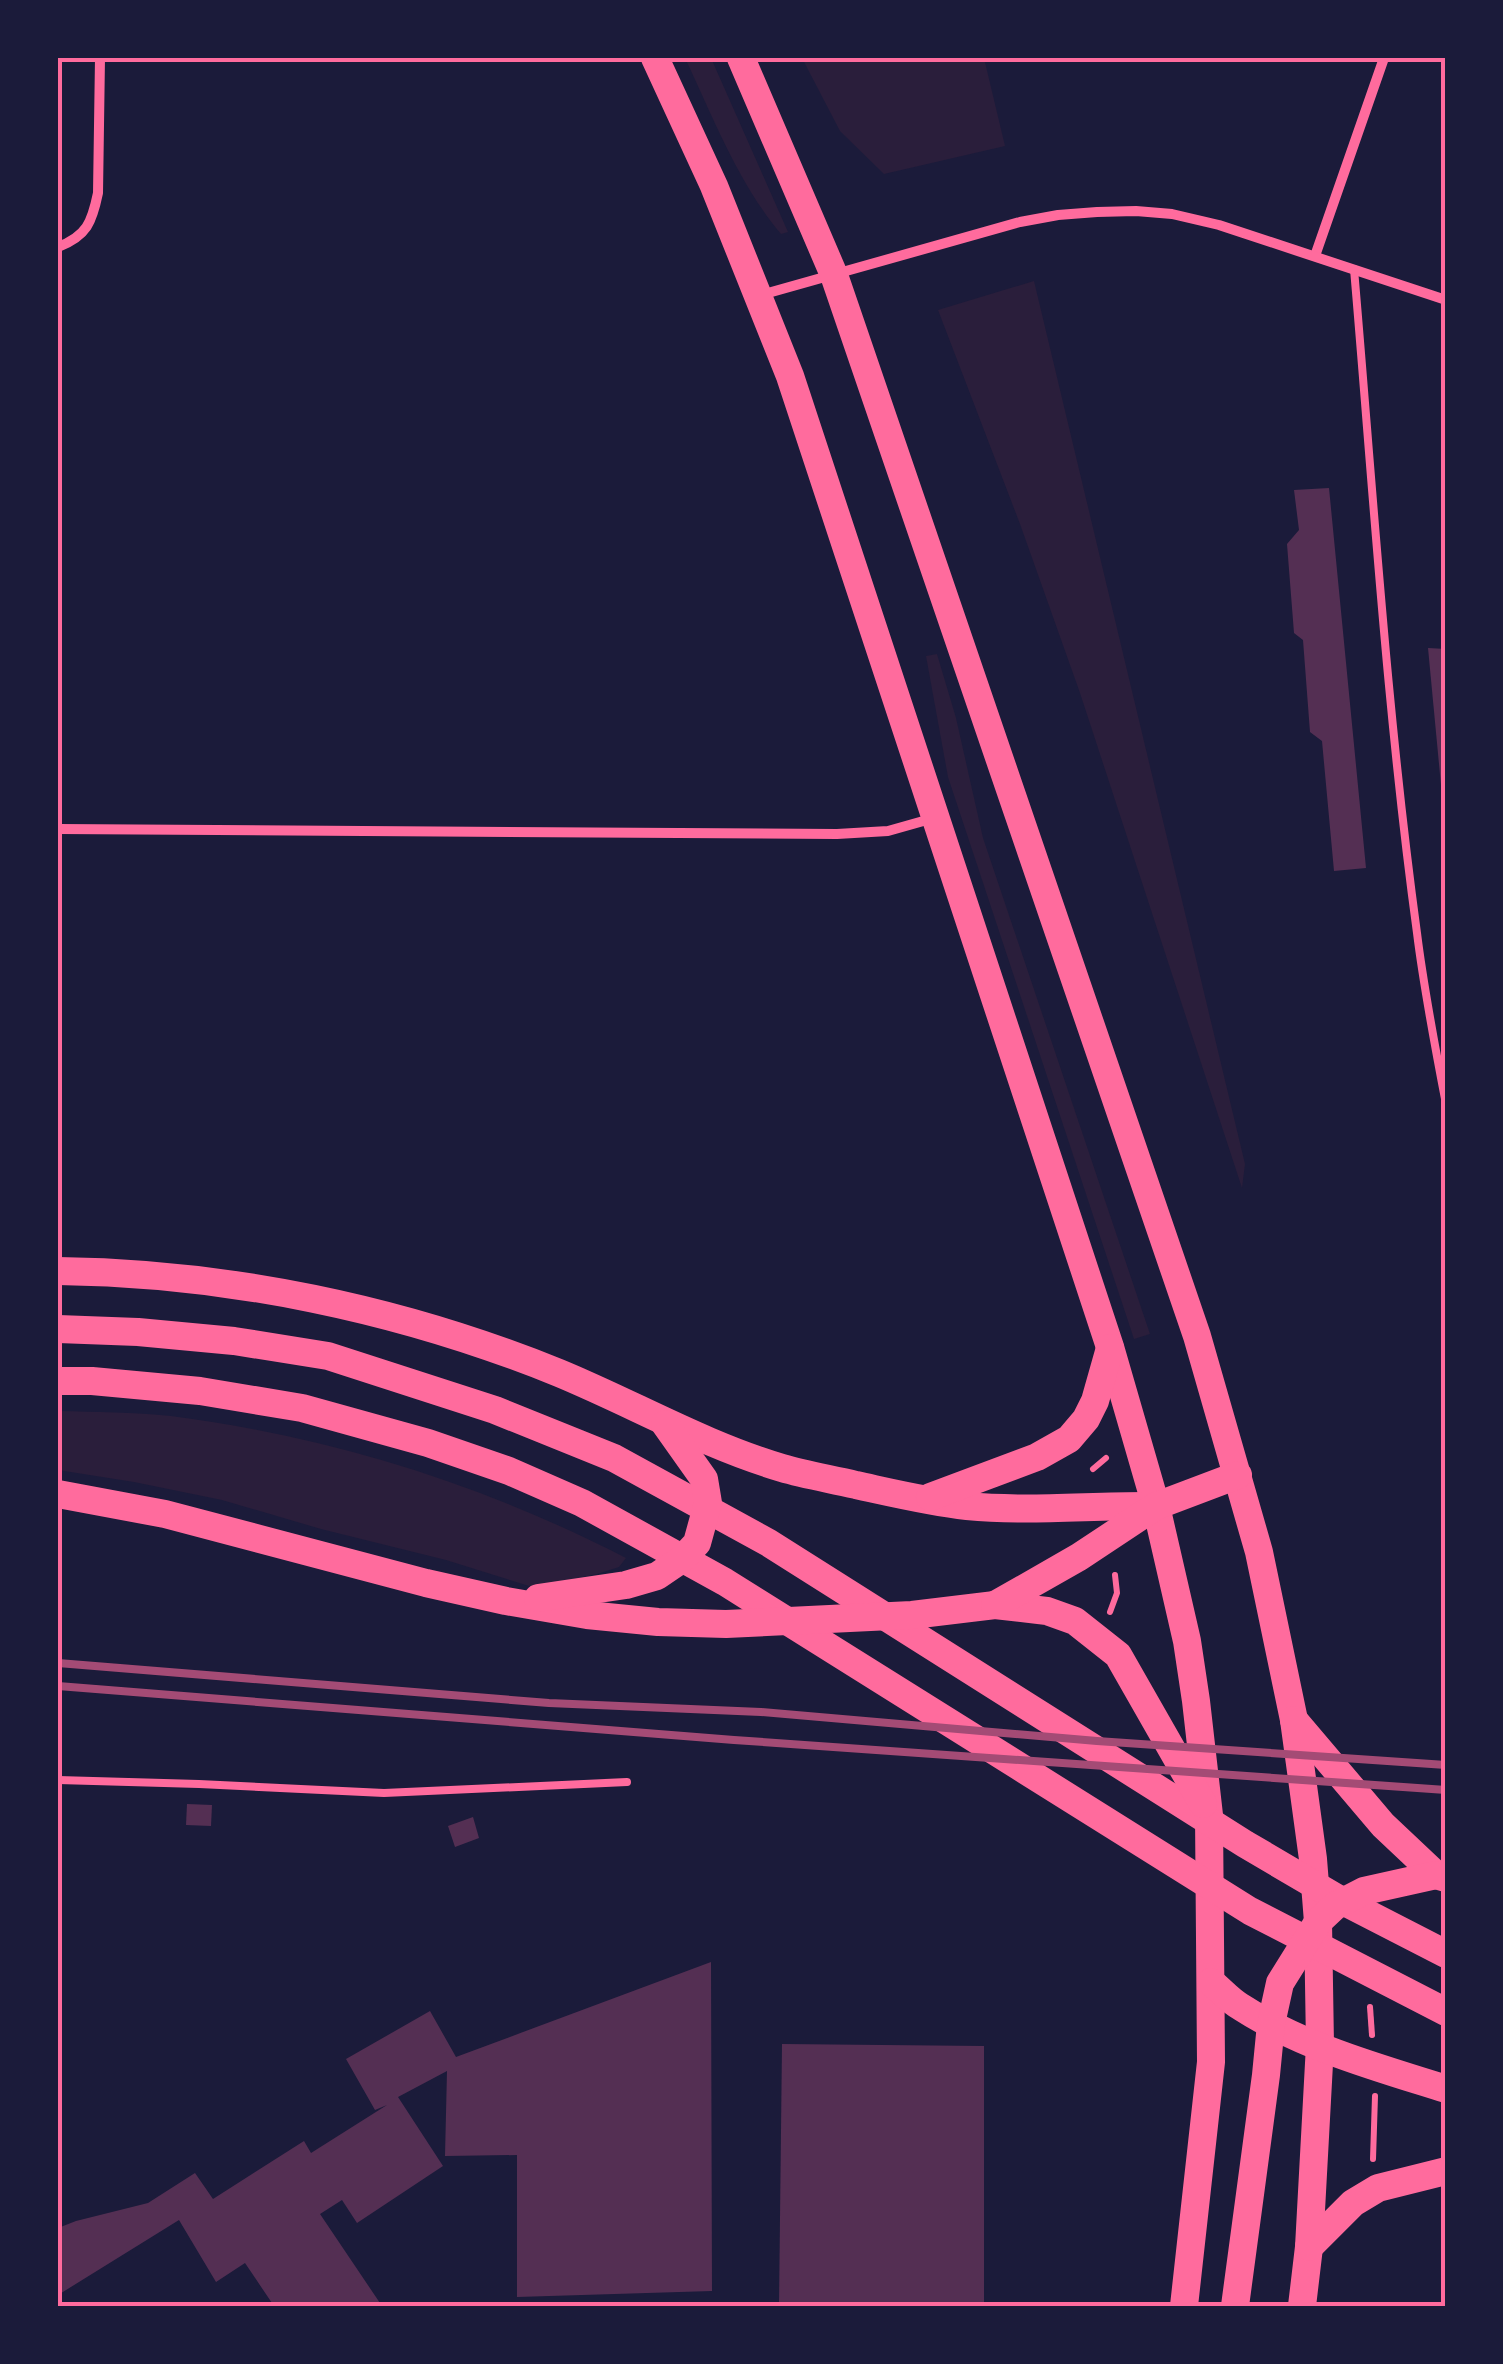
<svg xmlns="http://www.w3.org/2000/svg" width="1503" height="2364" font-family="Signika,sans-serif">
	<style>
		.green { fill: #2a1e3b }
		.building { fill: #542f53 }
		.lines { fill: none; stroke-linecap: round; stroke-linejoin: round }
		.path { stroke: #ff6b9d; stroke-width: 6 }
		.service { stroke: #ff6b9d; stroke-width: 8 }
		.minor { stroke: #ff6b9d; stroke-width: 10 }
		.trunk { stroke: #ff6b9d; stroke-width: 28 }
		.rail { stroke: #a44b75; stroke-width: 8 }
		.neatline { fill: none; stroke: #ff6b9d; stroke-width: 4 }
	</style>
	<rect width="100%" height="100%" fill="#1b1b3a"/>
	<g class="green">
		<path d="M685,58H711L788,232L781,234C738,183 713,117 685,58Z"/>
		<path d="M802,58H984L1005,146L884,174L840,131Z"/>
		<path d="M1034,281L1245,1164L1242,1188L1080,693L1020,524L938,310Z"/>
		<path d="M937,654L956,718L983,838L1150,1334L1134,1339L948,777L926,656Z"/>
		<path d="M58,1411C95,1412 134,1412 171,1416C332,1437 482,1484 626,1558L619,1567L597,1574L550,1584L529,1586L446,1560L321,1529L222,1500L134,1482L58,1470Z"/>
	</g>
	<g class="building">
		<path d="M1329,488L1366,868L1334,871L1322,741L1310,732L1303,640L1294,633L1287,544L1299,530L1294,490Z"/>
		<path d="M1428,648L1446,649V806H1443Z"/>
		<path d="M187,1804L212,1805L211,1826L186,1825Z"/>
		<path d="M473,1817L479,1838L455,1847L448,1826Z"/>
		<path d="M711,1962L712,2291L517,2297V2155L445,2156L447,2071L398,2097L443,2166L357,2223L342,2200L320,2214L382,2306H274L245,2263L216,2282L179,2220L58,2295V2228L76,2221L148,2203L195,2173L213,2199L304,2141L311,2153L387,2105L375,2110L346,2059L430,2011L456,2057Z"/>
		<path d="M782,2044L984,2046V2306H779Z"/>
	</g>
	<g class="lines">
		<g class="path">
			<path d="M1093,1469L1106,1458"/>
			<path d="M1110,1612L1117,1593L1115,1575"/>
			<path d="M1370,2007L1372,2035"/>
			<path d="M1373,2159L1375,2096"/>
		</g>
		<g class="service">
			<path d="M1354,269C1373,491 1387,713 1417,933C1424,990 1435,1047 1446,1104"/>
			<path d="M58,1780L199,1784L384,1793L627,1782"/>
		</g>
		<g class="minor">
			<path d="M58,247C87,236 92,222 98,193L100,58"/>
			<path d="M1315,256L1384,58"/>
			<path d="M761,295L1020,222L1058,215L1097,212L1136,211L1172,214L1219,225L1446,300"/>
			<path d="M58,829L837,834L888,831L934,818"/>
		</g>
		<g class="trunk">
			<path d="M655,58L714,186L790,376L1110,1347L1156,1506L1187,1641L1196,1701L1209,1815L1211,2062L1184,2306"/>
			<path d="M741,58L834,275L1197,1336L1259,1552L1294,1720L1313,1859L1318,1922L1320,2045L1309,2247L1302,2306"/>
			<path d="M58,1271C229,1273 401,1309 559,1373C634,1404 704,1445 782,1468C806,1475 831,1479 856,1485C893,1493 930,1502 967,1506C1029,1512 1094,1505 1156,1506"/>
			<path d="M58,1329L138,1332L234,1341L328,1356L495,1410L614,1458L769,1543L1245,1844L1337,1898L1446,1954"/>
			<path d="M58,1381H92L200,1391L302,1408L428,1443L509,1471L582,1503L725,1582L1250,1911L1446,2012"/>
			<path d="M58,1494L165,1514L426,1583L506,1601L587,1615L658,1622L726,1624L912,1615L995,1605L1047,1611L1075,1621L1118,1655L1203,1804"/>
			<path d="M930,1497L1037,1457L1069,1439L1086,1419L1095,1401L1110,1348"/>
			<path d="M538,1598L626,1585L657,1576L682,1559L697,1543L708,1503L704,1479L665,1424"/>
			<path d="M995,1605L1079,1557L1156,1506L1238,1475"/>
			<path d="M1294,1720L1383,1825L1436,1875L1446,1878"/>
			<path d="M1211,1982C1221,1990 1230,2001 1241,2007C1303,2047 1376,2067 1446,2089"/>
			<path d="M1309,2247L1353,2203L1378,2188L1446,2171"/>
			<path d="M1235,2306L1266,2075L1271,2024L1280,1983L1318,1922L1335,1906L1364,1891L1436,1875"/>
		</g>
		<g class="rail">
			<path d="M58,1663L549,1703L761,1712L1097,1741L1446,1765"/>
			<path d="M58,1686L734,1740L1446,1790"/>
		</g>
	</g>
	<rect width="1503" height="2364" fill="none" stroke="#1b1b3a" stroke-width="120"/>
	<rect x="60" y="60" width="1383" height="2244" class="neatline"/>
</svg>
